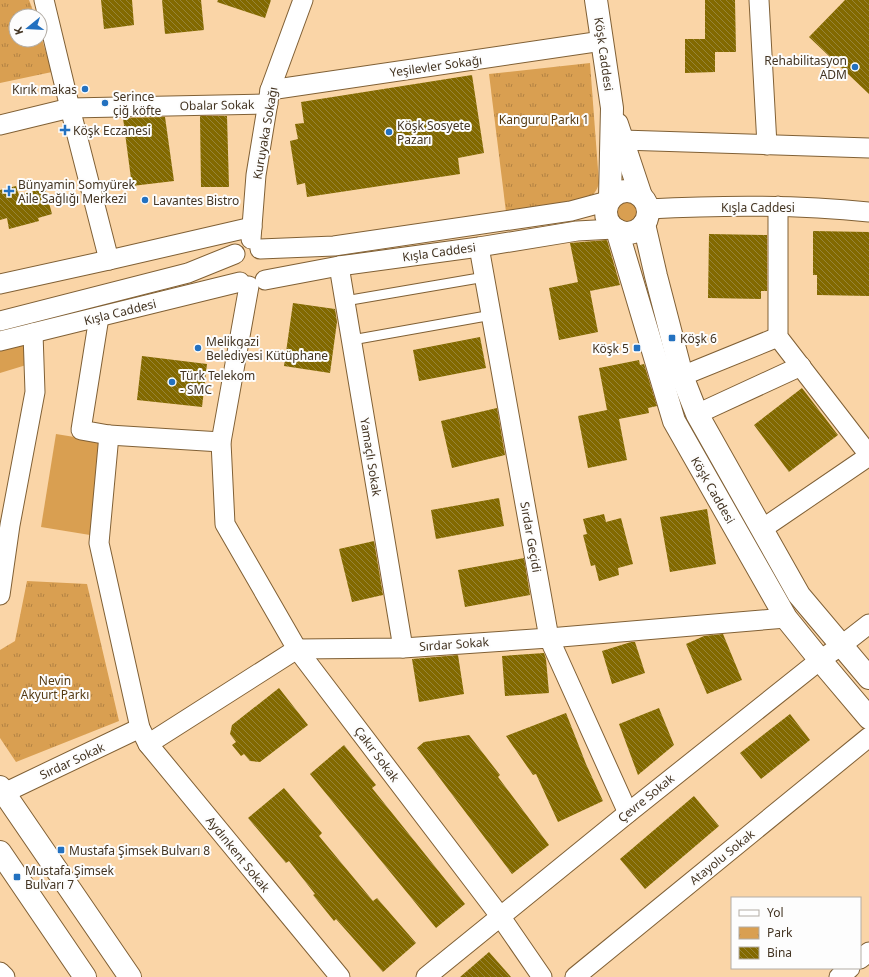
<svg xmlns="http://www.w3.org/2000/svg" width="869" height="977" font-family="'Noto Sans',sans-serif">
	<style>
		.green { fill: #d99f51 }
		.park { fill: url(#park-tufts) }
		.building { fill: url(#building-back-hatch) }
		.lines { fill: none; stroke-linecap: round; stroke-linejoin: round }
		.lane-casing { stroke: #806035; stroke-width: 11 }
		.street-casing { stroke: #806035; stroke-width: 21 }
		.secondary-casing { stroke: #806035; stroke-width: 24 }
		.primary-casing { stroke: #806035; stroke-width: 24 }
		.lane { stroke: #fff; stroke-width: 9 }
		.street { stroke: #fff; stroke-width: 19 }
		.secondary { stroke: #fff; stroke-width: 22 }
		.primary { stroke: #fff; stroke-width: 22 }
		.poi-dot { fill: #2371c0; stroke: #fdfdfd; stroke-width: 1.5 }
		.labels { text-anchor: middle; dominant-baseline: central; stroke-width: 4; stroke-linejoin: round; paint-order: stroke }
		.street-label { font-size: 12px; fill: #433422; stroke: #fdfdfd }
		.poi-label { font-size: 12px; fill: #433422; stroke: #fdfdfd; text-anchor: start }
		.park-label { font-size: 12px; fill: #553a12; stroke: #fdfdfd }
	</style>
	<defs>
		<pattern id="park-tufts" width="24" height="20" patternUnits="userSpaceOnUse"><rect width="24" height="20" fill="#d99f51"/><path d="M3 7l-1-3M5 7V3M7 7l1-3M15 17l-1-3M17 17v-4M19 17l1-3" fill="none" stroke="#b28243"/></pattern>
		<pattern id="building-back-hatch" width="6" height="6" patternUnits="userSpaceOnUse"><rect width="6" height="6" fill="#826900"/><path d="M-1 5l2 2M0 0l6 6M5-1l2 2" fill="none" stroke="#978439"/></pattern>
	</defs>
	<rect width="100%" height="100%" fill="#fad5a7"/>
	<g class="green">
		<circle cx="627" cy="212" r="10"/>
		<path d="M31,335L36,362L0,373V344Z"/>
		<path d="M56,434L105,442L90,535L41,527Z"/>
	</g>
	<g class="park">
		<path d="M0,0H29L35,16H16V40H40V33L52,72L0,83Z"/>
		<path d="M590,63L599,183C597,191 593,196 586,200L506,212L489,74Z"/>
		<path d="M27,581L87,584L119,721L16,762L0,738V650L15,641Z"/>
	</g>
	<g class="building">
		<path d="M101,0H132L134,25L104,29Z"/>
		<path d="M162,0H201L204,30L165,34Z"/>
		<path d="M218,0H271L265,18L217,2Z"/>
		<path d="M705,0H735L736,52H715V72L685,73V39H705Z"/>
		<path d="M845,0H869V94L809,37Z"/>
		<path d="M472,75L484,153L458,158L460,174L307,197L305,183L297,185L290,141L298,139L295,124L304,123L301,102Z"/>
		<path d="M200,116H227L229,187H201Z"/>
		<path d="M165,117L174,181L132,186L123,118Z"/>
		<path d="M16,186L19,195L45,188L52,214L38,218L39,221L9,229L7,218L0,220V190Z"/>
		<path d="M813,231L869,232V296L817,295V275H813Z"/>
		<path d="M709,234L767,235V291H761V299L708,298Z"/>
		<path d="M607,240L620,285L590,291L598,332L559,340L549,288L578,282L570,243Z"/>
		<path d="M293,303L335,309L337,322L330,373L284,366Z"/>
		<path d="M480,337L486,368L419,381L413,350Z"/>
		<path d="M142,356L207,364L202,407L137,400Z"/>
		<path d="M639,360L640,365L644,364L657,406L648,408L649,413L619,419L627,460L588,468L578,416L607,410L599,368Z"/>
		<path d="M802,388L838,435L789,472L754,425Z"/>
		<path d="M497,408L505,455L452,468L441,421Z"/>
		<path d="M499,498L504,526L436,539L431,510Z"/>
		<path d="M707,509L716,564L670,572L660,517Z"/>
		<path d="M604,514L606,522L621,518L633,564L618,568L619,575L599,581L595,565L591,566L583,535L587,534L583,519Z"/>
		<path d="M374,541L383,595L352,602L339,549Z"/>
		<path d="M524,558L530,595L465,607L458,570Z"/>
		<path d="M723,634L742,680L707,694L686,644L704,636Z"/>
		<path d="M631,642H635L645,673L612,684L602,651Z"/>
		<path d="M544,653L546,659L549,693L505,696L502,656Z"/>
		<path d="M458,655L464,694L419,702L412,659Z"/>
		<path d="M279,688L308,725L260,762L250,761L244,754L241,756L232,745L236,742L230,734L232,725Z"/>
		<path d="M659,708L674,745L638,775L619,724Z"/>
		<path d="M566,713L586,764L603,801L558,822L536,774L533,775L506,736Z"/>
		<path d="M790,714L810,740L761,779L740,753Z"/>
		<path d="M469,735L500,775L498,777L549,845L512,874L417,748L424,742Z"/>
		<path d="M344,745L376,785L372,788L465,904L436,928L310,774Z"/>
		<path d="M284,788L322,833L319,836L373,901L377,898L416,943L383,972L336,919L334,921L313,895L315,894L289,861L286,863L248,818Z"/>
		<path d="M694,796L719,826L645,889L620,859Z"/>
		<path d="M489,952L511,977H460Z"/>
	</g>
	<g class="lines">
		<defs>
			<g id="lane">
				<path d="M345,301L485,277"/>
				<path d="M352,340L492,315"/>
			</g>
			<g id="street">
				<path d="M44,0L70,108L109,260"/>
				<path d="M759,0L767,145"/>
				<path d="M270,90L602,41"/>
				<path d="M0,125L70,108L268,104"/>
				<path d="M622,140L869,148"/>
				<path d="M778,206V337L869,455"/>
				<path d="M648,209C722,205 795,204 869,212"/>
				<path d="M251,239L256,175L270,90L303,0"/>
				<path d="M479,247L549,638L628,813"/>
				<path d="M260,249L334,246L571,211L608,201"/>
				<path d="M339,266L403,648"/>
				<path d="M265,280L339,266L479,247L577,231L614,229"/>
				<path d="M0,284L109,260L252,227"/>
				<path d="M249,286L221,442L225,524L297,649L500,916L542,977"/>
				<path d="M99,317L81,430L109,435L221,442"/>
				<path d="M0,321L188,273L235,254"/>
				<path d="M0,341L240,282"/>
				<path d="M682,376L778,337"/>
				<path d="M697,414L801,366"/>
				<path d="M109,435L99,543L140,728L148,744L340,977"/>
				<path d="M762,529L869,456"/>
				<path d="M0,595L10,525L35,392L33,333"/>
				<path d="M148,744L297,649L403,648L549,638L786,618"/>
				<path d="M4,793L140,728"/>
				<path d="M860,959L869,952"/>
				<path d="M0,972L5,977"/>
				<path d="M426,977L628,813L820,660L842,645L869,624"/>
				<path d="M575,977L869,737"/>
				<path d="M839,977L850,968"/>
			</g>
			<g id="secondary">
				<path d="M596,0L612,108L610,198"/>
				<path d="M617,124L641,196"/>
				<circle cx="627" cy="212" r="21"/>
				<path d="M644,224L656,276L682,376L697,414L799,595L869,678"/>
				<path d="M617,230L674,421L786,618L820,660L869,718"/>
			</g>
			<g id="primary">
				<path d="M0,787L130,977"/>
				<path d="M0,852L85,977"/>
			</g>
		</defs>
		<use href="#lane" class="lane-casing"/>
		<use href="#street" class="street-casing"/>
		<use href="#secondary" class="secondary-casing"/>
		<use href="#primary" class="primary-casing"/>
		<use href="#lane" class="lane"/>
		<use href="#street" class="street"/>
		<use href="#secondary" class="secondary"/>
		<use href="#primary" class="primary"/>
	</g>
	<g class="poi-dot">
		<circle cx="855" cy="67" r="4"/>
		<circle cx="85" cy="89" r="4"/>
		<circle cx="105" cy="103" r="4"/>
		<path d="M63 124h4v4h4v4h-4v4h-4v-4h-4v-4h4z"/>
		<circle cx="389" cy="132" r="4"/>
		<path d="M7 185h4v4h4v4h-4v4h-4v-4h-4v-4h4z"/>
		<circle cx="145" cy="200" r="4"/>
		<rect x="668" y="334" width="8" height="8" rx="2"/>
		<circle cx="198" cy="348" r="4"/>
		<rect x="633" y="344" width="8" height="8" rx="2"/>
		<circle cx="172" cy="382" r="4"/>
		<rect x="57" y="846" width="8" height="8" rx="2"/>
		<rect x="13" y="873" width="8" height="8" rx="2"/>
	</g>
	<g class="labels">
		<g class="street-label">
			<text transform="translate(604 54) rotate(82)">Köşk Caddesi</text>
			<text transform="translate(436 66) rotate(-8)">Yeşilevler Sokağı</text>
			<text transform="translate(217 105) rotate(-1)">Obalar Sokak</text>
			<text transform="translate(265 133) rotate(-80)">Kuruyaka Sokağı</text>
			<text x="758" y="207">Kışla Caddesi</text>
			<text transform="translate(439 252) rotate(-8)">Kışla Caddesi</text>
			<text transform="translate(120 312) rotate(-14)">Kışla Caddesi</text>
			<text transform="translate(371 457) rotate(81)">Yamaçlı Sokak</text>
			<text transform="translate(713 490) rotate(60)">Köşk Caddesi</text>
			<text transform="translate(531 537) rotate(80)">Sırdar Geçidi</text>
			<text transform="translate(454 644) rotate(-4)">Sırdar Sokak</text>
			<text transform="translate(377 754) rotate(53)">Çakır Sokak</text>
			<text transform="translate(72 761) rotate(-25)">Sırdar Sokak</text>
			<text transform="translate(646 798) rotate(-39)">Çevre Sokak</text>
			<text transform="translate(238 854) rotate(51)">Aydınkent Sokak</text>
			<text transform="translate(722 857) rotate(-39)">Atayolu Sokak</text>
		</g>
		<g class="poi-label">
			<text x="847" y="60" text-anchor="end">Rehabilitasyon<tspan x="847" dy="14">ADM</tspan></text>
			<text x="77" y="89" text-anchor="end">Kırık makas</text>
			<text x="113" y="96">Serince<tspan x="113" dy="14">çiğ köfte</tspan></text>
			<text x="397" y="125">Köşk Sosyete<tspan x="397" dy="14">Pazarı</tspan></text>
			<text x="73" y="130">Köşk Eczanesi</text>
			<text x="18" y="184">Bünyamin Somyürek<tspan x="18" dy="14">Aile Sağlığı Merkezi</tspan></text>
			<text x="153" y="200">Lavantes Bistro</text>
			<text x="680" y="338">Köşk 6</text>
			<text x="206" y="341">Melikgazi<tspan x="206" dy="14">Belediyesi Kütüphane</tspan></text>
			<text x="629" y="348" text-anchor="end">Köşk 5</text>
			<text x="180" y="375">Türk Telekom<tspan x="180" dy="14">- SMC</tspan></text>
			<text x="69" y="850">Mustafa Şimsek Bulvarı 8</text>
			<text x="25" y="870">Mustafa Şimsek<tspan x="25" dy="14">Bulvarı 7</tspan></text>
		</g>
		<g class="park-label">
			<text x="544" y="119">Kanguru Parkı 1</text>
			<text x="55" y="680">Nevin<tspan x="55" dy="14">Akyurt Parkı</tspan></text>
		</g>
	</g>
	<rect x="731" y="897" width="130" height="72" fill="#fdfdfd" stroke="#b3ada5"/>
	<rect x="739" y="910" width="20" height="6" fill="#ffffff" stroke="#b3ada5"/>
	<text x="767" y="917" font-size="12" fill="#433422">Yol</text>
	<rect x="739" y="927" width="20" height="12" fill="url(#park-tufts)" stroke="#b3ada5"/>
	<text x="767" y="937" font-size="12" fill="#433422">Park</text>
	<rect x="739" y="947" width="20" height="12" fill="url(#building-back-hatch)" stroke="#b3ada5"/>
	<text x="767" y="957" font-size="12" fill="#433422">Bina</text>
	<g transform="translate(28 28) rotate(252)"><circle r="19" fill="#fdfdfd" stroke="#b3ada5"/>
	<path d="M0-3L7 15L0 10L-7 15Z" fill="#2371c0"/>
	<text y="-6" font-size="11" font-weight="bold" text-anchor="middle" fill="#433422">K</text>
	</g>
</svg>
